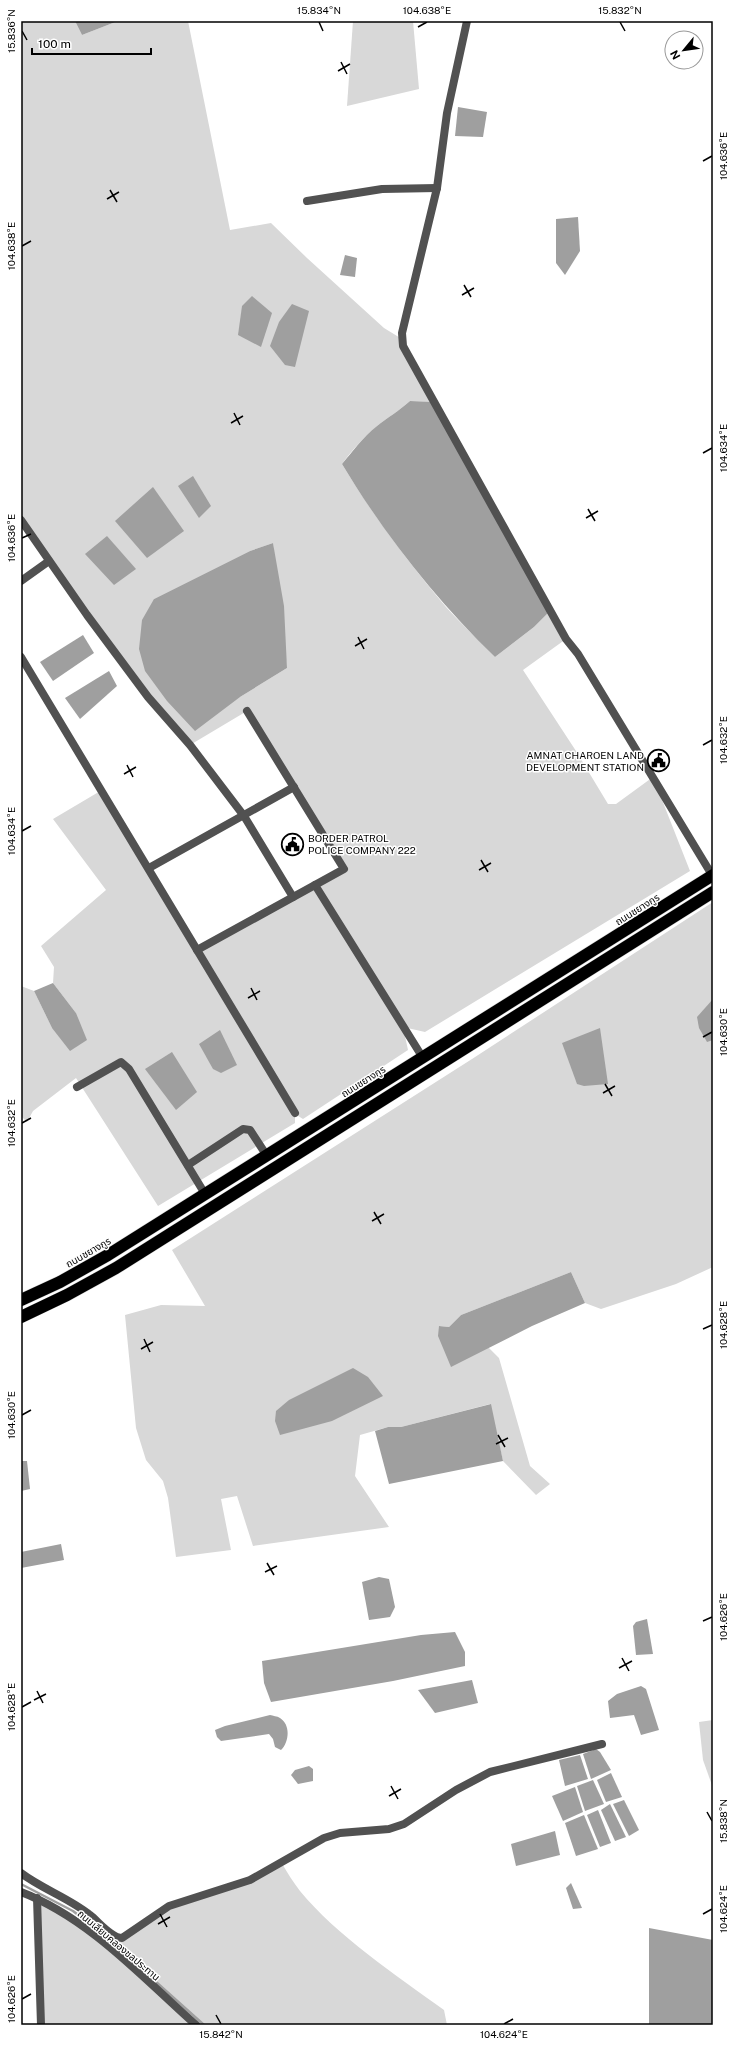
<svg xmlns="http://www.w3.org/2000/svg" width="734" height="2046" font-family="'Public Sans','Noto Sans Thai',sans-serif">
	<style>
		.green { fill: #d8d8d8; fill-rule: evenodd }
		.water { fill: #9f9f9f }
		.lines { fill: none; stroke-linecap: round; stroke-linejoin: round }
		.stream { stroke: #9f9f9f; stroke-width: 2.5 }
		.highway-casing { stroke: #dbdbdb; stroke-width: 13 }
		.street { stroke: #515151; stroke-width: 8 }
		.highway { stroke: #000; stroke-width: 12 }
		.ticks { fill: none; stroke: #000; stroke-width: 1.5 }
		.labels { text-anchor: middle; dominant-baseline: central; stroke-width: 3; stroke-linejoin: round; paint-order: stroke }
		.poi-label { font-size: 10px; fill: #000; stroke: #fff; text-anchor: end }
		.street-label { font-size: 10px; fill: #000; stroke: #fff }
		.neatline { fill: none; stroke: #000; stroke-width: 1.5 }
		.ticks-label { font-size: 10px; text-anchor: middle; fill: #000 }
	</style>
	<rect width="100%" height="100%" fill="#fff"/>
	<g class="green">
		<path d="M21,21H75L82,35L118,21H188L230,230L271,223L307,258L384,328L402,339L434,402L410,401C399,411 388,417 377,426C364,437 352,450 342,464C372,514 408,562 446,607C461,624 479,640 495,657L534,627L550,611L566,639L523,670L576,751L608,804H616L653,777L690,871L425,1032L403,1027L408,1050L303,1119L295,1114V1123L158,1206L76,1078L33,1111L27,1122L21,1116V986L34,991L52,1028L76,1013L53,983L54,967L41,946L106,890L53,819L102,790L197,949L344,869L247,711L190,745L148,696L21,520ZM273,543L287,668L240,697L154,599L250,551Z"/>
		<path d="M353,21H413L419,89L347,106Z"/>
		<path d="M713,902V1267L676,1284L601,1309L585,1303L571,1272L461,1315L449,1327L440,1326L451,1366L488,1347L499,1358L530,1466L550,1484L536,1495L503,1461L490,1404L401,1427H388L360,1435L355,1476L389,1527L253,1546L237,1496L221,1499L231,1550L176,1557L168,1498L163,1481L146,1460L136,1428L125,1315L161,1305L205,1306L172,1250L472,1059Z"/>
		<path d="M713,1720V1788L703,1760L699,1722Z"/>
		<path d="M281,1862C287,1872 293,1882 300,1891C336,1935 397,1976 444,2010L447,2025H41L37,1898L114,1951L111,1941L115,1936L119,1938L160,1912L225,1887Z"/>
	</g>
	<g class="water">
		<path d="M75,21H118L82,35Z"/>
		<path d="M458,107L487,112L483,137L455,136Z"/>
		<path d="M578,217L580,251L565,275L556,263V219Z"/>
		<path d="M345,255L357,258L355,277L340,275Z"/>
		<path d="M252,296L272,313L261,347L238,335L242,306Z"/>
		<path d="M292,304L309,311L295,367L285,365L270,346L279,322Z"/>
		<path d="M410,401L434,402L550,611L534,627L495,657C436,600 384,534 342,464C353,451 363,437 377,426C388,417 399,411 410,401Z"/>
		<path d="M193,476L211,506L199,518L178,486Z"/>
		<path d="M153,487L184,531L147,558L115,521Z"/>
		<path d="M107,536L136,569L114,585L85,554Z"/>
		<path d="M273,543L284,606L287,668L240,697L195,731L167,701L145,671L139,649L142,620L154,599L250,551Z"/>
		<path d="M83,635L94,653L53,681L40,662Z"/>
		<path d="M109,671L117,686L80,719L65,698Z"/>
		<path d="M53,983L76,1013L87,1040L70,1051L52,1028L34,991Z"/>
		<path d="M713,999V1040L707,1042L699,1028L697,1017Z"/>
		<path d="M600,1028L608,1084L584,1086L577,1084L562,1043Z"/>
		<path d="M220,1030L237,1065L221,1073L213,1069L199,1044Z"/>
		<path d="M172,1052L197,1092L176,1110L145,1069Z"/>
		<path d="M571,1272L585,1303L532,1326L451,1367L438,1336L439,1326L449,1327L461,1315Z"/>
		<path d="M353,1368L368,1377L383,1396L332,1421L280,1435L275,1421L276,1411L289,1400Z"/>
		<path d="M491,1404L503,1461L389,1484L375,1431L388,1427H401Z"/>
		<path d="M21,1461H27L30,1489L21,1491Z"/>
		<path d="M61,1544L64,1560L21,1568V1552Z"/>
		<path d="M379,1577L389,1579L395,1607L390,1617L369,1620L362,1582Z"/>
		<path d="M647,1619L653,1654L636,1655L633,1626L636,1622Z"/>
		<path d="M455,1632L465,1652V1666L393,1681L271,1702L264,1683L262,1661L421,1635Z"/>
		<path d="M472,1680L478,1703L435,1713L418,1690Z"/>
		<path d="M641,1686L646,1689L659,1730L641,1735L634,1715L610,1718L608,1701L617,1694Z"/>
		<path d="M270,1715C273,1716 277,1716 280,1718C291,1725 289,1742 281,1750L275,1747L273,1739L269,1734L221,1741L217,1737L215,1730L225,1726Z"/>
		<path d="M596,1749L600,1752L611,1770L591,1779L583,1754Z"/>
		<path d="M580,1755L588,1779L565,1786L559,1760Z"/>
		<path d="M309,1766L313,1769V1781L298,1784L291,1775L295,1770Z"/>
		<path d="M611,1773L622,1797L606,1802L597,1780Z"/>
		<path d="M593,1780L604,1804L585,1811L577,1786Z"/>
		<path d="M575,1787L583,1812L563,1821L552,1796Z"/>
		<path d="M624,1800L639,1830L629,1836L613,1804Z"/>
		<path d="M610,1804L626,1837L615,1841L601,1810Z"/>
		<path d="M598,1810L611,1843L600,1847L587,1815Z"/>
		<path d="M584,1815L598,1849L576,1856L565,1823Z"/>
		<path d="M555,1831L560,1855L516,1866L511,1844Z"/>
		<path d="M571,1883L582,1908L573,1909L566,1888Z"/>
		<path d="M649,1928L713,1940V2025H649Z"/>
	</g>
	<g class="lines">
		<path class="stream" d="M21,1884L73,1911L98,1930L204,2025"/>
		<defs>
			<g id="highway">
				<path d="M21,1300L60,1282L108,1255L713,875"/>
				<path d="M21,1317L67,1295L116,1268L713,892"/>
			</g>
		</defs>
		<use href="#highway" class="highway-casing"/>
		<g class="street">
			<path d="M467,21L447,113L437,188L402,333L403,346L566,639L578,654L712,875"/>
			<path d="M307,201L382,189L437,188"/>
			<path d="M21,520L87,615L148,697L190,745L244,816L293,897"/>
			<path d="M21,581L49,561"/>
			<path d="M21,657L295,1113"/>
			<path d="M149,868L294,787"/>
			<path d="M315,885L423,1058"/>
			<path d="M197,950L344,869L247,711"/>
			<path d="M77,1087L121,1062L129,1069L205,1194"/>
			<path d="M188,1165L243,1129L250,1130L267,1156"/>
			<path d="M21,1873C42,1889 69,1898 90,1915C98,1921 111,1938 122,1938L169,1906L250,1880L324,1838L340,1833L389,1829L404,1824L456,1790L490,1772L602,1744"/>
			<path d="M21,1892C89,1918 142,1977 196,2025"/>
			<path d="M37,1898L41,2025"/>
		</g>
		<use href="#highway" class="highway"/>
	</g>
	<path class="ticks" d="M319,22L323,31M620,22L625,31M418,27L427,22M22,31L27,40M341,62L347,74M338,71L350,64M703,161L712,156M110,190L117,202M107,199L119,192M22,246L31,241M464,285L471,297M462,295L474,288M234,413L240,425M231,423L243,416M703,453L712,448M588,509L595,521M586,518L598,511M22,538L31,534M358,637L364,649M355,646L367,639M703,745L712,740M127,765L133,777M124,774L136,767M22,831L31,826M481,860L488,872M479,870L491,863M251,988L257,1000M248,998L260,991M703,1037L712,1032M605,1084L612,1096M603,1093L615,1086M22,1123L31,1118M374,1212L381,1224M372,1221L384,1214M703,1329L712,1325M144,1339L150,1352M141,1349L153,1342M22,1415L31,1410M498,1435L505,1447M496,1444L508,1438M267,1563L274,1575M265,1572L277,1566M703,1621L712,1617M622,1658L629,1671M619,1668L632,1661M37,1691L43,1703M34,1700L46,1694M22,1707L31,1702M391,1786L398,1799M389,1796L401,1789M707,1812L712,1821M160,1914L167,1927M703,1914L712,1909M158,1924L170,1917M22,1999L31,1994M216,2015L221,2024M504,2024L513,2019"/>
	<defs>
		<symbol id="civic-ring" viewBox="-11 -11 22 22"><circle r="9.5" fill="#fff" stroke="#000" stroke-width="1.5"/><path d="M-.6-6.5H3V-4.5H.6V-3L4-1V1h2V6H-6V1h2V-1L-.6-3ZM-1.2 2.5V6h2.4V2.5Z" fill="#000"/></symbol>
	</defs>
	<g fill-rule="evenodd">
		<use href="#civic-ring" x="646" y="748" width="25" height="25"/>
		<use href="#civic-ring" x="280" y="832" width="25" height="25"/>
	</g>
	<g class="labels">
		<g class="poi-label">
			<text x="644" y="755">AMNAT CHAROEN LAND<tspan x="644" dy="12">DEVELOPMENT STATION</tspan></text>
			<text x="308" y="838" text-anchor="start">BORDER PATROL<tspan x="308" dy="12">POLICE COMPANY 222</tspan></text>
		</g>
		<g class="street-label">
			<text transform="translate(637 909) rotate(-32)">ถนนชยางกูร</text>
			<text transform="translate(363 1081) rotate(-32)">ถนนชยางกูร</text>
			<text transform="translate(88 1252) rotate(-30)">ถนนชยางกูร</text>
			<text transform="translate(119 1945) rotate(40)">ถนนเลียบคลองชลประทาน</text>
		</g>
	</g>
	<rect width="734" height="2046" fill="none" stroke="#ffffff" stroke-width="44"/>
	<g transform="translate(684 50) rotate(241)"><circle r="19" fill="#ffffff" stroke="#999999"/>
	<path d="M0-3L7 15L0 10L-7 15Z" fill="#000000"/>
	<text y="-6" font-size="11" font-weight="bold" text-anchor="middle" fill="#000000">N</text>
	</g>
	<path d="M32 48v6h119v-6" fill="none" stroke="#000000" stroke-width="2"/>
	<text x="38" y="48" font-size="12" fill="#000000" stroke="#ffffff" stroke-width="3" paint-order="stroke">100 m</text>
	<rect x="22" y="22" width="690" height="2002" class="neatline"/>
	<g class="ticks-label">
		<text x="319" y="14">15.834°N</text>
		<text x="427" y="14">104.638°E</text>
		<text x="620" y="14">15.832°N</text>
		<text transform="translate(11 31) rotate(-90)" y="4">15.836°N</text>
		<text transform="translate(723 156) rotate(-90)" y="4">104.636°E</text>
		<text transform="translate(11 246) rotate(-90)" y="4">104.638°E</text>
		<text transform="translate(723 448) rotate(-90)" y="4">104.634°E</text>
		<text transform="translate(11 538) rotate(-90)" y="4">104.636°E</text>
		<text transform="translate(723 740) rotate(-90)" y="4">104.632°E</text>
		<text transform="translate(11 831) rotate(-90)" y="4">104.634°E</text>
		<text transform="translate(723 1032) rotate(-90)" y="4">104.630°E</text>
		<text transform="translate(11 1123) rotate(-90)" y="4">104.632°E</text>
		<text transform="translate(723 1325) rotate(-90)" y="4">104.628°E</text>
		<text transform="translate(11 1415) rotate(-90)" y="4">104.630°E</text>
		<text transform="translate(723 1617) rotate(-90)" y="4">104.626°E</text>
		<text transform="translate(11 1707) rotate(-90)" y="4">104.628°E</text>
		<text transform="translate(723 1821) rotate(-90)" y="4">15.838°N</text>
		<text transform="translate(723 1909) rotate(-90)" y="4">104.624°E</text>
		<text transform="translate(11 1999) rotate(-90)" y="4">104.626°E</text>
		<text x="221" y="2038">15.842°N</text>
		<text x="504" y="2038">104.624°E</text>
	</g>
</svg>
